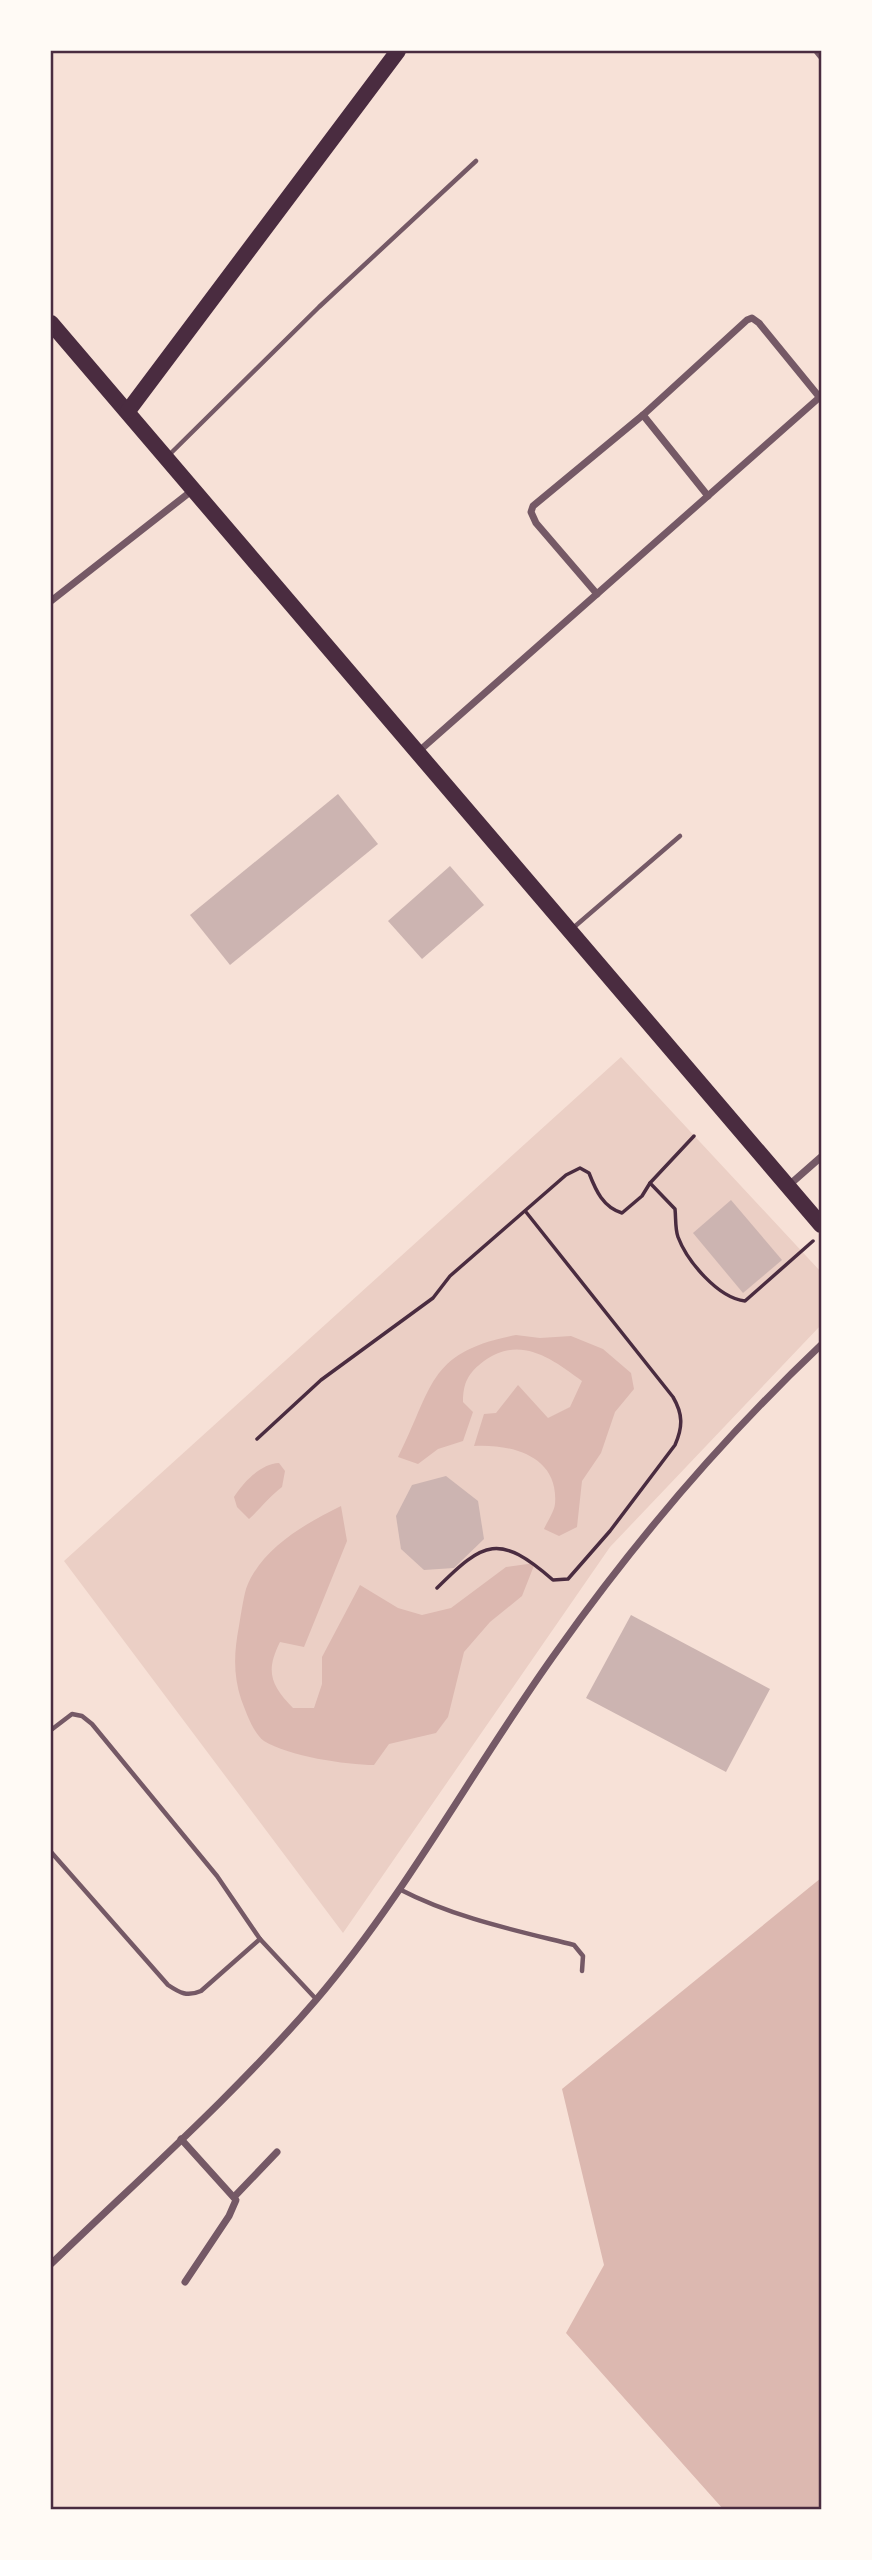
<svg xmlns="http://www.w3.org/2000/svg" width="872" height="2560" font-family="'Alegreya Sans',sans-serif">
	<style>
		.green { fill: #ebcfc5 }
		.water { fill: #dcb8b0 }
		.building { fill: #ccb4b1 }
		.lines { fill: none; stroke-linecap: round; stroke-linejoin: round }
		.path { stroke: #4a2c40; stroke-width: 3.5 }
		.service { stroke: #755966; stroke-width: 4.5 }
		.minor { stroke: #755966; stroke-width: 7 }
		.primary { stroke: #4a2c40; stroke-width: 16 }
		.neatline { fill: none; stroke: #4a2c40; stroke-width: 2.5 }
	</style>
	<rect width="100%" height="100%" fill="#f7e1d7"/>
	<path class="green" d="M621,1057L821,1272V1325L610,1547L343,1933L64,1561Z"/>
	<g class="water">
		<path d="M516,1335L540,1338L571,1336L603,1349L631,1373L634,1389L615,1412L601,1453L582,1481L577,1527L559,1536L544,1529C547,1522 554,1512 555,1504C559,1456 512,1444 474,1446L484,1414L496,1413L518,1385L548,1418L570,1407L582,1381C551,1358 520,1335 484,1361C468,1373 463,1383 463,1402L473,1412L463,1441L438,1449L418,1464L398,1457C434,1386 427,1352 516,1335Z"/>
		<path d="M279,1463L285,1471L282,1487C270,1496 260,1509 249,1519L237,1507L234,1497C244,1481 261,1464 279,1463Z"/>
		<path d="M341,1506L347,1541L304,1647L280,1642C265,1672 271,1685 293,1708H314L322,1684V1657L360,1585L398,1608L422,1615L451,1608L506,1567L535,1563L522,1596L490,1622L464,1652L448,1717L436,1733L389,1744L374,1765C346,1765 288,1756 264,1741C253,1733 246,1712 241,1699C233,1674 234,1652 239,1626C241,1614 243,1600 246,1589C260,1549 306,1523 341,1506Z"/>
		<path d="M821,1878V2509H723L566,2333L604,2265L562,2089Z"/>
	</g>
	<g class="building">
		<path d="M338,794L378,844L230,965L190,915Z"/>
		<path d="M450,866L484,905L422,959L388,921Z"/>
		<path d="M731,1200L782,1260L743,1293L693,1233Z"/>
		<path d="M446,1476L478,1501L484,1539L454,1568L424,1570L401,1549L396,1516L412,1485Z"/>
		<path d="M631,1615L770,1689L726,1772L586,1698Z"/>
	</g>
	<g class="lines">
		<g class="path">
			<path d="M694,1136L650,1183L675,1209C676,1218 675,1229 678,1237C687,1261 718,1298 745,1301L813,1241"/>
			<path d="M257,1439L321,1380L433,1298L450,1276L566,1175L580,1168L589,1173C596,1191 603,1207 622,1213L642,1196L650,1183"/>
			<path d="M437,1588C484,1541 499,1533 553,1580L568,1579L610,1531L675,1445C683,1427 683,1414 673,1397L526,1212"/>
		</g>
		<g class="service">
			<path d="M168,456L319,307L476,161"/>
			<path d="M573,928L680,836"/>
			<path d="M51,1730L72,1714L82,1716L92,1724L217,1876L260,1939L316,1999"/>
			<path d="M51,1852L168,1985C180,1993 187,1997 201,1991L260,1939"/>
			<path d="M399,1889C455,1918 514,1930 574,1945L583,1956L582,1971"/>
		</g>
		<g class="minor">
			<path d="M817,51L821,56"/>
			<path d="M643,415L708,496"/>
			<path d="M597,594L536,523L531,512L533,506L643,415L747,320L752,318L759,323L821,399"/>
			<path d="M51,601L194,489"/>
			<path d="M418,752L821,396"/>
			<path d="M788,1186L821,1157"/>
			<path d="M181,2139L236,2200L229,2216L185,2282"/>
			<path d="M234,2197L277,2152"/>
			<path d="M51,2264C140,2178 235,2094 316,2000C408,1892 475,1765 557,1651C635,1541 723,1438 821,1345"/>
		</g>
		<g class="primary">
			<path d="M51,323L821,1225"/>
			<path d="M128,411L398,51"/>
		</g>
	</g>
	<rect width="872" height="2560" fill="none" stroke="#fffaf5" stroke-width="105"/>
	<rect x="52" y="52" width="768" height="2456" class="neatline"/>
</svg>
